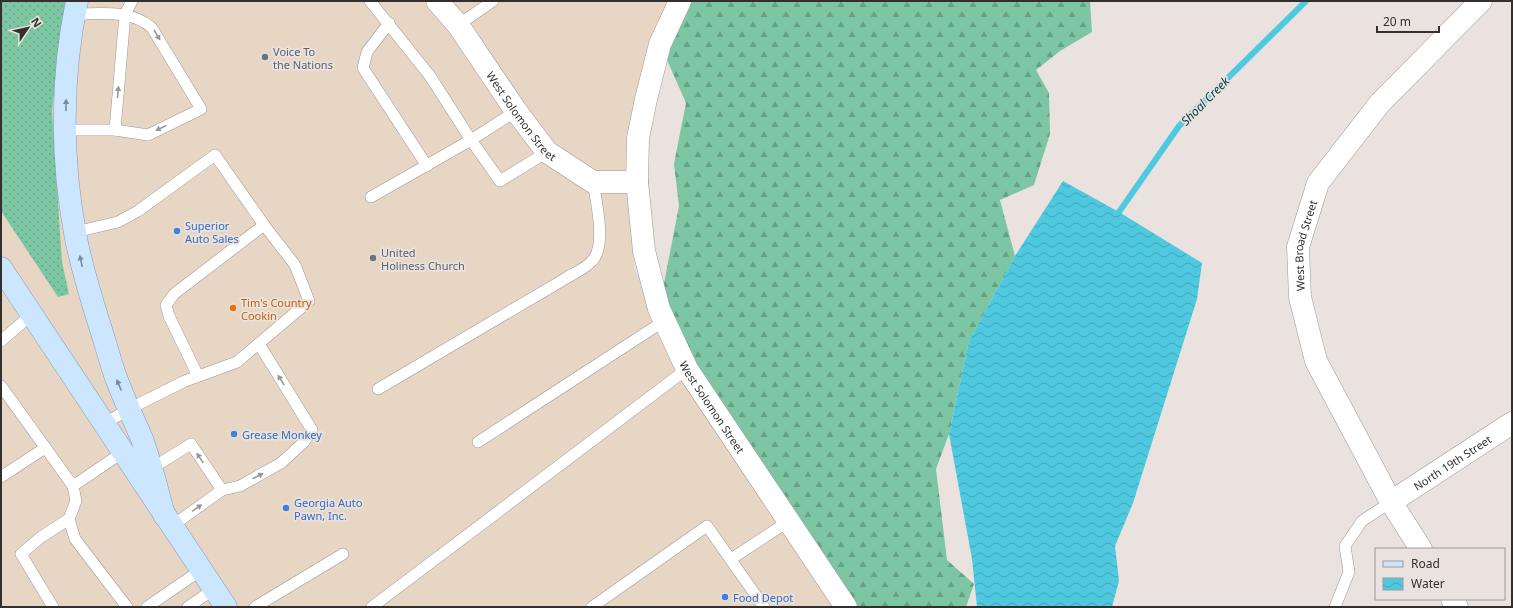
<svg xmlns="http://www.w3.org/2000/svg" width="1513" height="608" font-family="'Noto Sans',sans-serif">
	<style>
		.commercial { fill: #e8d6c5 }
		.grass { fill: url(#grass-dots) }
		.forest { fill: url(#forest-firs) }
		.water { fill: url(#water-waves) }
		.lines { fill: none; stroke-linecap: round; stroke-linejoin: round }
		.stream { stroke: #4fc9e0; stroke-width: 6 }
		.service-casing { stroke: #9e9693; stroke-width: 12 }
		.minor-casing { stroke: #9e9693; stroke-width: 23 }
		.primary-casing { stroke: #7f9bb5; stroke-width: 23 }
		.service { stroke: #fff; stroke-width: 11 }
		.minor { stroke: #fff; stroke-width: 22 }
		.primary { stroke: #cbe6fe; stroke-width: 22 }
		.oneway { fill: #989796 }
		.oneway2 { fill: #7e8a96 }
		.worship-dot { fill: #6b7280; stroke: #e9e2de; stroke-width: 1.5 }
		.shop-dot { fill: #3f7fe0; stroke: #e9e2de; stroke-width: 1.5 }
		.food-dot { fill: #e8710a; stroke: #e9e2de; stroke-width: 1.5 }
		.labels { text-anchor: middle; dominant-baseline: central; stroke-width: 3.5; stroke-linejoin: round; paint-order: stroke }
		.worship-label { font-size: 11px; fill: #5b616d; stroke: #e9e2de; text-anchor: start }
		.street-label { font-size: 11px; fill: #322f2e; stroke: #e9e2de }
		.shop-label { font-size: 11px; fill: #366cbe; stroke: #e9e2de; text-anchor: start }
		.food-label { font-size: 11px; fill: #c56008; stroke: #e9e2de; text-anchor: start }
		.water-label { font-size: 12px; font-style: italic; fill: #003a43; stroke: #e9e2de }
	</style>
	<defs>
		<pattern id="grass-dots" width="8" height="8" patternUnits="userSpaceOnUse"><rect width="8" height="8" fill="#7dc6a3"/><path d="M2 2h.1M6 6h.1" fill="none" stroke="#67a185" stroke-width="1.8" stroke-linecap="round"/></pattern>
		<pattern id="forest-firs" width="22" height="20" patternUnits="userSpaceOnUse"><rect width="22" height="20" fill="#7dc6a3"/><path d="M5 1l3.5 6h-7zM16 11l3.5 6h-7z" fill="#67a185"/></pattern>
		<pattern id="water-waves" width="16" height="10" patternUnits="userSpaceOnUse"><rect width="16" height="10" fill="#4fc9e0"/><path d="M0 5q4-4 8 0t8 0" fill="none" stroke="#42a4b6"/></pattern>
	</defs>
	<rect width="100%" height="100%" fill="#e9e2de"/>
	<path class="commercial" d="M1,1H678L629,148L634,268L702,409L838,607H1Z"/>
	<path class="grass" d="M1,1H68L59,50L52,111L62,262L69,294L58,297L1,211Z"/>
	<path class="forest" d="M675,1H1090L1092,32L1060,51L1036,70L1049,93L1050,134L1034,185L1000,200L1015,256L969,341L949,434L936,469L947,560L974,584L966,607H846L659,309L679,206L674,164L686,103L660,44Z"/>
	<path class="water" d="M1063,181L1119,212L1202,263L1197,299L1133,503L1115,546L1119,581L1112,607H977L972,559L949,434L969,341L1015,256Z"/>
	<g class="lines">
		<path class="stream" d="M1119,212L1179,126L1306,1"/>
		<defs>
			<g id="service">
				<path d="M370,1L430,76L471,140L500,181L547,152"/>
				<path d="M389,23L367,52L363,68L427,166"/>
				<path d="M458,25L493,1"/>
				<path d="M65,130H115L148,135L201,109L152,28C131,9 101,14 75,14"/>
				<path d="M115,130L125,14L132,1"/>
				<path d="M371,197L471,140L516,111"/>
				<path d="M75,232L118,222L138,211L215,155L264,225L295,265L309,301L237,362L185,381L129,409L104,424"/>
				<path d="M1,341L32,314"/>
				<path d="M198,376L169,316L166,305L174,294L264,225"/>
				<path d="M1,386L73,486L126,450"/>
				<path d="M378,389L563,280C572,274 585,269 592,261C607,246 596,201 593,182"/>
				<path d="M478,442L664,321"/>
				<path d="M149,470L191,444L222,490"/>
				<path d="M1,477L45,448"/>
				<path d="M73,486L76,501L69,519L75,539L127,607"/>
				<path d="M172,526L222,490L240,486L281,463L304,442L312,430L259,344"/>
				<path d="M731,559L789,521"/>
				<path d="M53,607L21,554L41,537L69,519"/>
				<path d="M147,607L201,570"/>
				<path d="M188,607L214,589"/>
				<path d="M255,607L343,554"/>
				<path d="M372,607L687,369"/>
				<path d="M592,607L707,526L764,607"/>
				<path d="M1335,607L1349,572L1345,546L1362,521L1391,502"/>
			</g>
			<g id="minor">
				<path id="s1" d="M437,1L458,25L516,111L547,152L593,182H637"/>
				<path id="s2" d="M680,1L660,44L646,99L638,138L637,182L644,251L659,309L687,369L846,607"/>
				<path id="s3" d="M1391,502L1512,423"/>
				<path id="s4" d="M1421,549L1391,502L1316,361L1300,297L1298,247L1318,183L1380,103L1481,1"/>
				<path d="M1452,599L1457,607"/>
			</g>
			<g id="primary">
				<path d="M77,1C61,76 61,157 75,233C80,262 89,291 98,320C104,338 109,357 115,375C123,397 133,418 142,439C151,464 157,489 164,515"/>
				<path d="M1,268L226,607"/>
			</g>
		</defs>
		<use href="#service" class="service-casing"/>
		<use href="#minor" class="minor-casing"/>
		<use href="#primary" class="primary-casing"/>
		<use href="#service" class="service"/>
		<use href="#minor" class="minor"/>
		<use href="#primary" class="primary"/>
	</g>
	<defs><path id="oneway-solid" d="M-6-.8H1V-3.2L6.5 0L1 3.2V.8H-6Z"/></defs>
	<g class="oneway">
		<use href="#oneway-solid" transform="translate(157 35) rotate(59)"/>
		<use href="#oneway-solid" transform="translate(118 92) rotate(-85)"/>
		<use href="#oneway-solid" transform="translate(161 128) rotate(154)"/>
		<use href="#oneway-solid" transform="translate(281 380) rotate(-122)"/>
		<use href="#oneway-solid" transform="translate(200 458) rotate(-124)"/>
		<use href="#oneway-solid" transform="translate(258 476) rotate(-27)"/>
		<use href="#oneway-solid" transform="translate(197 508) rotate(-35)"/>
	</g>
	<g class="oneway2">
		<use href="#oneway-solid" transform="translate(66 105) rotate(-89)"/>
		<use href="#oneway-solid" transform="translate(81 261) rotate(-102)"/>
		<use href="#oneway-solid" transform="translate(119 385) rotate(-113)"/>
	</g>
	<g class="worship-dot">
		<circle cx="265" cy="57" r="4"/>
		<circle cx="373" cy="258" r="4"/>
	</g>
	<g class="shop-dot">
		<circle cx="177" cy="231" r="4"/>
		<circle cx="234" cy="434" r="4"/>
		<circle cx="286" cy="508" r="4"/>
		<circle cx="725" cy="597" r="4"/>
	</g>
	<circle class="food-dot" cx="233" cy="308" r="4"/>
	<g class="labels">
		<g class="worship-label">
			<text x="273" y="51">Voice To<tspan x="273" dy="13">the Nations</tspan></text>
			<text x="381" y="252">United<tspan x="381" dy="13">Holiness Church</tspan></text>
		</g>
		<g class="street-label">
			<text stroke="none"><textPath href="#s1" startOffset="143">West Solomon Street</textPath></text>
			<text stroke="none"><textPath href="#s4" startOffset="334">West Broad Street</textPath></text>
			<text stroke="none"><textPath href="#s2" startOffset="429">West Solomon Street</textPath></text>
			<text stroke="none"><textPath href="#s3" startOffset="73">North 19th Street</textPath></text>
		</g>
		<g class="shop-label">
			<text x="185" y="225">Superior<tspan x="185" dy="13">Auto Sales</tspan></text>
			<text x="242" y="434">Grease Monkey</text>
			<text x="294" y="502">Georgia Auto<tspan x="294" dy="13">Pawn, Inc.</tspan></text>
			<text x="733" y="597">Food Depot</text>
		</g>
		<g class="food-label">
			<text x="241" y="302">Tim's Country<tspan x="241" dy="13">Cookin</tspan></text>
		</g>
		<g class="water-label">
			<text transform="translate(1205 101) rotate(-45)">Shoal Creek</text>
		</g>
	</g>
	<rect width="1513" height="608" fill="none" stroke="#322f2e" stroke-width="4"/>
	<rect x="1375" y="548" width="130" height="52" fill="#e9e2de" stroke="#a09a98"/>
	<rect x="1383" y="561" width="20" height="6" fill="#cbe6fe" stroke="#a09a98"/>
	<text x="1411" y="568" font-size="12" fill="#322f2e">Road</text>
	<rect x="1383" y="578" width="20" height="12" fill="url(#water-waves)" stroke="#a09a98"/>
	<text x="1411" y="588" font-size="12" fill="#322f2e">Water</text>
	<g transform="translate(28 28) rotate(56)" stroke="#e9e2de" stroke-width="3" paint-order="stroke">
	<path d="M0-3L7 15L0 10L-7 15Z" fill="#322f2e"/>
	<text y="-6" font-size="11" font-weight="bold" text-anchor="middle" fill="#322f2e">N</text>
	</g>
	<path d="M1377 26v6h62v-6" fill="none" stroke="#322f2e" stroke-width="2"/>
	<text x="1383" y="26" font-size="12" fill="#322f2e" stroke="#e9e2de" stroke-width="3" paint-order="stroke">20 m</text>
</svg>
